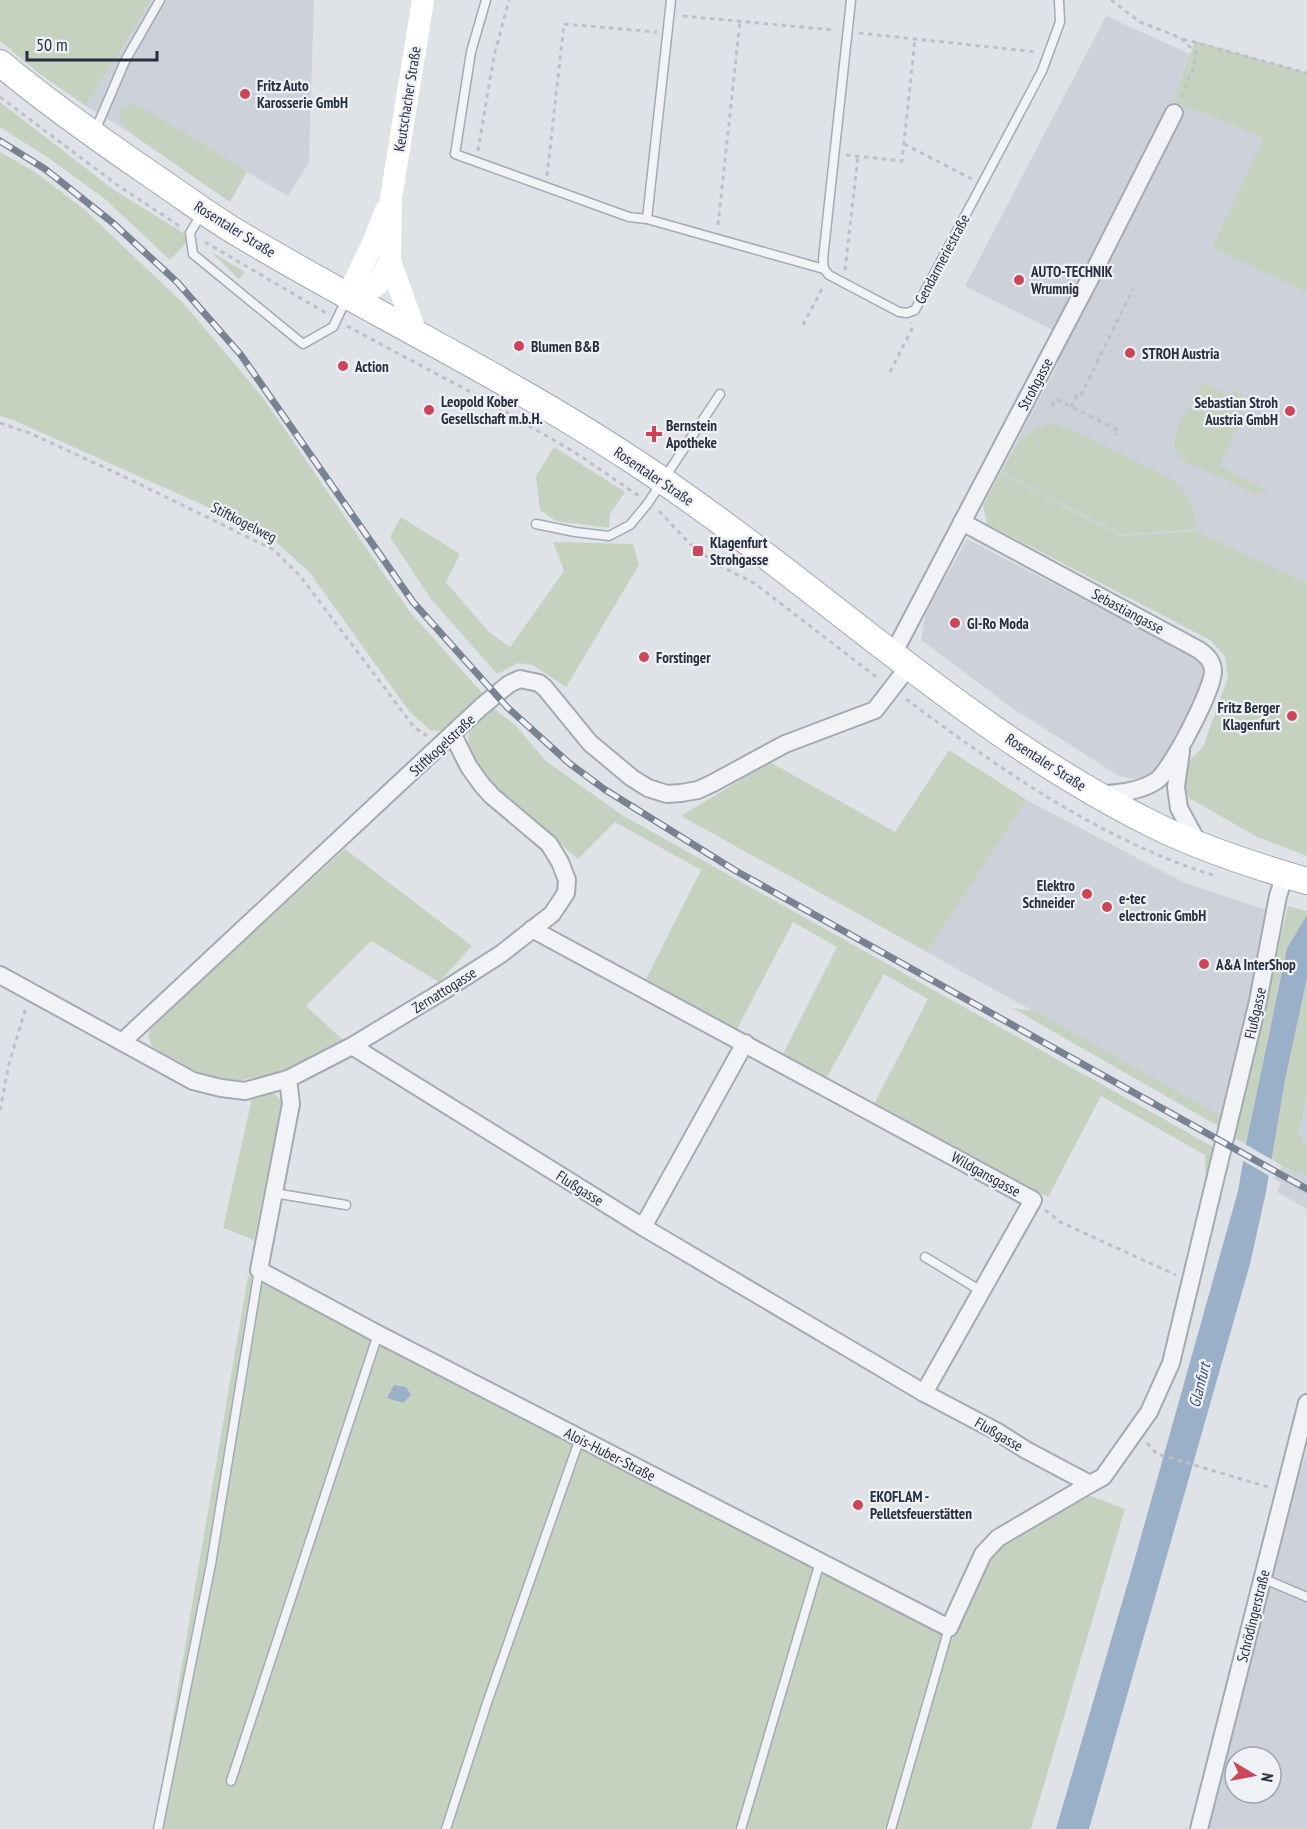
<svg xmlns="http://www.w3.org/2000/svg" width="1307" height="1829" font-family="'PT Sans Narrow',sans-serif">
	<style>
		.built { fill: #cdd2da; fill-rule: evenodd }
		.green { fill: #c5d2c0 }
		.water { fill: #9ab0c8 }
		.pier { fill: #dfe3e8 }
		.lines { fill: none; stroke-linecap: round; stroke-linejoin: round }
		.service-casing { stroke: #a4aab2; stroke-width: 11 }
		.minor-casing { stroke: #a4aab2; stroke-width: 20 }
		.primary-casing { stroke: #9fa7b4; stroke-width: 28 }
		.path { stroke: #bdc0c7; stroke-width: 3; stroke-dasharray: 4.5 4.5; stroke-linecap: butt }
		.service { stroke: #f2f3f7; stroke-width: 8 }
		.minor { stroke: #f2f3f7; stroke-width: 16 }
		.secondary { stroke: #fff; stroke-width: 22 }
		.primary { stroke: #fff; stroke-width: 26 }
		.rail-casing { stroke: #798291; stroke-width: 7 }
		.rail { stroke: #eff1f6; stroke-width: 4.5; stroke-dasharray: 14; stroke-linecap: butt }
		.poi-dot { fill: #cc4559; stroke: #eff1f6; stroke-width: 2 }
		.labels { text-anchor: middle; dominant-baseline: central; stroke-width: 4.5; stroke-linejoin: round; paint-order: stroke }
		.poi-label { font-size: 15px; font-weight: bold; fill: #28303f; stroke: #eff1f6; text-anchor: start }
		.street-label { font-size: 15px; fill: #28303f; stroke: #eff1f6 }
		.water-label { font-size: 16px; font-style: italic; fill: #334f72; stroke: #eff1f6 }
	</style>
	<rect width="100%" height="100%" fill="#dfe3e8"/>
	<g class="built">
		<path d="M151,0H314L309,162L288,196L247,172L230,202L132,134L86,106Z"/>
		<path d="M1106,16L1190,54L1173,101L1263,138L1212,247L1307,293V583L1196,531L1121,536L1000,473L1058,364L1054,361L1066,337L965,286Z"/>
		<path d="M967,539L1198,659L1205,670L1203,683L1165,763L1158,772L1147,777L1133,779L1119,776L1012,708L921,640L926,613Z"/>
		<path d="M1027,800L1183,882L1270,911L1222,1117L927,952Z"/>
		<path d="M1307,1096V1149L1299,1132Z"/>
		<path d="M1282,1166L1293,1173L1295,1170L1307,1176V1209L1277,1192L1281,1183L1274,1179Z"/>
		<path d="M1307,1450V1829H1208L1289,1508ZM1235,1757H1271V1793H1235Z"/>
	</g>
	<g class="green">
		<path d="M0,0H151L86,106L41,75L0,41Z"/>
		<path d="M1195,41L1307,73V293L1212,247L1263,138L1173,101Z"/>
		<path d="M0,102L114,190L185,234L186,243L170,260L105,199L50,159L0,127Z"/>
		<path d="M129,104L145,109L247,171L230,202L132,134L120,120L121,110Z"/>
		<path d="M0,152L35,172L85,210L185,305L264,399L410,612L484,695L446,731L430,730L409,711L310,573L273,539L201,504L11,419L0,416Z"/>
		<path d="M210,251L245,272L239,279Z"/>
		<path d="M1203,382L1230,396L1234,390L1251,399L1219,466L1266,490L1260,494H1255C1242,488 1230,481 1217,476C1201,468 1167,461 1175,436C1180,419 1195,398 1203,382Z"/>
		<path d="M1055,424L1068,428L1170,478C1188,491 1195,507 1196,529L1121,534L1002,472C1016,446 1023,426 1055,424Z"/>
		<path d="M554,447L625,492L610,514L609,528L556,521L540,510L536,476Z"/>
		<path d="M1000,473L1121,536L1196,531L1307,583V856L1257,837L1189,798L1183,783L1190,760L1203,747L1228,677L1225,656L1210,640L987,524L983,506Z"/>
		<path d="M401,517L460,554L446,582L489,632L510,647L564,571L553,542L633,544L639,565L566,687L533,665L518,663L497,674L431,599L390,537Z"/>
		<path d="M493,708L516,726L546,761L622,815L1215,1148L1206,1182L1205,1155L1101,1096L1048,1197L874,1104L928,999L884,974L827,1077L783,1054L837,947L793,922L737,1029L645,981L701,870L615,822L578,859L491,785L473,761L468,747L469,733Z"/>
		<path d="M949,750L1027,800L927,952L681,816L770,762L895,832Z"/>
		<path d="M345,849L472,946L439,982L371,941L306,1006L344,1041L282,1073L241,1080L211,1079L152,1047L148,1035L154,1023Z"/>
		<path d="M1288,906L1307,911V915L1287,948L1246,1144L1235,1138Z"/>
		<path d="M1307,978V1096L1299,1132L1307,1149V1176L1296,1170L1294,1173L1271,1159L1285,1080Z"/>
		<path d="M1012,1008L1035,1011L1222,1117L1220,1127Z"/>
		<path d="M274,1093L282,1102L254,1240L223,1228L252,1098Z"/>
		<path d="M248,1276L953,1639L981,1571L1005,1544L1088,1495L1125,1509L1031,1829H154Z"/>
	</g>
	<g class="water">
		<path d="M1307,915V978L1285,1080L1266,1192L1250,1264L1089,1829H1056L1133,1565L1238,1191L1246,1144L1287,948Z"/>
		<path d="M394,1385L406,1387L411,1395L403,1403L387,1398Z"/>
	</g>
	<path class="pier" d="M1243,1143L1274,1161L1271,1177L1240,1159Z"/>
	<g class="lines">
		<defs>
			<g id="service">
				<path d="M486,0L471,52L455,154L629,217L647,219L824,269"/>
				<path d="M851,0L823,259L824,269L829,275L899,312L907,313L915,310L1042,71L1060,22L1059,0"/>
				<path d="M95,131L125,61L160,0"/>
				<path d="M202,213L190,233L193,254L303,344L333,327L346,300"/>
				<path d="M647,219L671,0"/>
				<path d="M536,524L575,532L609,536L630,525L648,503L720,394"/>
				<path d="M274,1193L346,1205"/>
				<path d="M925,1257L981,1291"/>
				<path d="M1262,1578L1307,1597"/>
				<path d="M231,1781L378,1334"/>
				<path d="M158,1829L211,1564L259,1270"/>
				<path d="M446,1829L487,1703L580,1438"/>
				<path d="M741,1829L820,1562"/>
				<path d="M891,1829L949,1628"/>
			</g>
			<g id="minor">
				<path d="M962,522L1199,650C1207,656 1213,661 1213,672C1212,691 1171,771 1156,781C1139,792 1118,793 1098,795"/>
				<path d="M893,654L1094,271L1174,113"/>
				<path d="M1181,751L1176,787L1179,808L1199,845"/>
				<path d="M532,929L1033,1200L924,1393"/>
				<path d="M0,975L193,1081L221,1088L245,1091L288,1079L352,1046L443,991L501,954L552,914L566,893L567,880L560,862L549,844L492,796L482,785L469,767L453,735"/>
				<path d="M122,1042L481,707L509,684L520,679L539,683L545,688L590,743L632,778L648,788L667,794L681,793L698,790L713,783L785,744L875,710L909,666"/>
				<path d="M352,1046L643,1227L924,1393L996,1431L1026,1450L1090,1484L1103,1477L1149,1412L1171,1363L1258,1001L1278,896L1285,874"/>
				<path d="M288,1079L291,1104L259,1270L378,1334L949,1628L983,1554L998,1538L1090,1484"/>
				<path d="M643,1227L745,1043"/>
				<path d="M1199,1829L1307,1403"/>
			</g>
			<path id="primary" d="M0,63C48,103 99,139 150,174C180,194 210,217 241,235C370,312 506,377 632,460C810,576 962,730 1154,825C1202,849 1255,866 1307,881"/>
		</defs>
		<use href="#service" class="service-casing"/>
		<use href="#minor" class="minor-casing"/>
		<use href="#primary" class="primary-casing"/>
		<g class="path">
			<path d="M1111,0L1140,22L1181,38L1196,53L1193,69L1180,100"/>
			<path d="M683,16L834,30"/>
			<path d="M859,33L1037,52"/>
			<path d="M1183,39L1307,73"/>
			<path d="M0,97L120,187L181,227"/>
			<path d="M904,144L972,179"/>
			<path d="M478,151L494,56L509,0"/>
			<path d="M846,155L902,161L915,39"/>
			<path d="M547,176L564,24L657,32"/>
			<path d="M718,225L740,21"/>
			<path d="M205,242L326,313"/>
			<path d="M845,270L858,156"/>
			<path d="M803,325L824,285"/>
			<path d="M347,326L476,395L576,453L639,496"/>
			<path d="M890,372L913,327L911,323"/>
			<path d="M1052,406L1056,399L1118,430L1115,435"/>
			<path d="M1071,407L1076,396L1080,397L1133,289"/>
			<path d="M0,423L32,434L129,479L274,550L301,577L414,727L427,736"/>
			<path d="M659,511L690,544L718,565L754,583L879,679"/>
			<path d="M906,699C1001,770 1102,841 1216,876"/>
			<path d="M0,1110L9,1064L26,1007"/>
			<path d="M1045,1210L1060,1222L1176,1275"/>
			<path d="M1147,1443L1157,1454L1268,1487"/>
		</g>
		<use href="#service" class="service"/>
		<use href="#minor" class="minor"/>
		<g class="secondary">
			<path d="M390,261L416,334"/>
			<path d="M348,295L366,293L378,284L390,261L391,198L423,0"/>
			<path d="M348,295L374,241L386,210"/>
		</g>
		<use href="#primary" class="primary"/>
		<defs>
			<path id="rail" d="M0,141L45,169L113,223L177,282L241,355L413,602L507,707L569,763L604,789L736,871L1307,1189"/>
		</defs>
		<use href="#rail" class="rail-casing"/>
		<use href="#rail" class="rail"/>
	</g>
	<g class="poi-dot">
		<circle cx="245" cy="94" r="6"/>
		<circle cx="1019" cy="280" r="6"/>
		<circle cx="519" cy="346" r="6"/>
		<circle cx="1130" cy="353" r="6"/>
		<circle cx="343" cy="366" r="6"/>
		<circle cx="429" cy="410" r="6"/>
		<circle cx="1290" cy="411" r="6"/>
		<path d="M651 425h6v6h6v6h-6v6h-6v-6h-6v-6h6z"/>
		<rect x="692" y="545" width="12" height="12" rx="3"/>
		<circle cx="955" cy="623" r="6"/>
		<circle cx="644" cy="657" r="6"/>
		<circle cx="1292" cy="716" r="6"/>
		<circle cx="1087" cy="894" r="6"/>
		<circle cx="1107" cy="907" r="6"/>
		<circle cx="1204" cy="964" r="6"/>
		<circle cx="858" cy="1505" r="6"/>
	</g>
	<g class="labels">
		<g class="poi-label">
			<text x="257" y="85">Fritz Auto<tspan x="257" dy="17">Karosserie GmbH</tspan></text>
			<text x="1031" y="271">AUTO-TECHNIK<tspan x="1031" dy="17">Wrumnig</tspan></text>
			<text x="531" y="346">Blumen B&amp;B</text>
			<text x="1142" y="353">STROH Austria</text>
			<text x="355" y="366">Action</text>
			<text x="441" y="401">Leopold Kober<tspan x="441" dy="17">Gesellschaft m.b.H.</tspan></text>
			<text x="1278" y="402" text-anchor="end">Sebastian Stroh<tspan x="1278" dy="17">Austria GmbH</tspan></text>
			<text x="666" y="425">Bernstein<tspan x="666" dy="17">Apotheke</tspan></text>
			<text x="710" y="542">Klagenfurt<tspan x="710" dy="17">Strohgasse</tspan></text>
			<text x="967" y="623">GI-Ro Moda</text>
			<text x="656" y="657">Forstinger</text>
			<text x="1280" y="707" text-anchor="end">Fritz Berger<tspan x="1280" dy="17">Klagenfurt</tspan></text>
			<text x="1075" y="885" text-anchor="end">Elektro<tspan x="1075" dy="17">Schneider</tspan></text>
			<text x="1119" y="898">e-tec<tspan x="1119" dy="17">electronic GmbH</tspan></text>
			<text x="1216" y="964">A&amp;A InterShop</text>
			<text x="870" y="1496">EKOFLAM -<tspan x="870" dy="17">Pelletsfeuerstätten</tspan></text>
		</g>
		<g class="street-label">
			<text transform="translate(407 99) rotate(-81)">Keutschacher Straße</text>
			<text transform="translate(235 229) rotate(32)">Rosentaler Straße</text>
			<text transform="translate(942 259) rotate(-62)">Gendarmeriestraße</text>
			<text transform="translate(1035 384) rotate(-62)">Strohgasse</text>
			<text transform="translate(654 476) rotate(34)">Rosentaler Straße</text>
			<text transform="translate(244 522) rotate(27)">Stiftkogelweg</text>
			<text transform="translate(1128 611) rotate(28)">Sebastiangasse</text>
			<text transform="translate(442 745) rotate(-43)">Stiftkogelstraße</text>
			<text transform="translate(1046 762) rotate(33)">Rosentaler Straße</text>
			<text transform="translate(444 990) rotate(-32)">Zernattogasse</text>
			<text transform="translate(1255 1013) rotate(-77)">Flußgasse</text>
			<text transform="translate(986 1174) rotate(29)">Wildgansgasse</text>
			<text transform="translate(580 1188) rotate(32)">Flußgasse</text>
			<text transform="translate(999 1434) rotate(30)">Flußgasse</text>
			<text transform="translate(610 1454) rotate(27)">Alois-Huber-Straße</text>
			<text transform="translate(1253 1616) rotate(-76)">Schrödingerstraße</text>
		</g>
		<g class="water-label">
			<text transform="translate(1199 1385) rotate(-76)">Glanfurt</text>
		</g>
	</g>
	<g transform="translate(1253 1775) rotate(100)"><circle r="28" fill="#eff1f6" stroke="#9fa4ad" stroke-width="1.5"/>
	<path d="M0-4.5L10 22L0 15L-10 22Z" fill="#cc4559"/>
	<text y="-9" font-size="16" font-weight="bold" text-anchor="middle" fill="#28303f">N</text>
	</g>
	<path d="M27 51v9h130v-9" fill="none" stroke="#28303f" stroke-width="3"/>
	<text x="36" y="51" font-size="18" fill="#28303f" stroke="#eff1f6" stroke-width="4.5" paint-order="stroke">50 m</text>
</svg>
